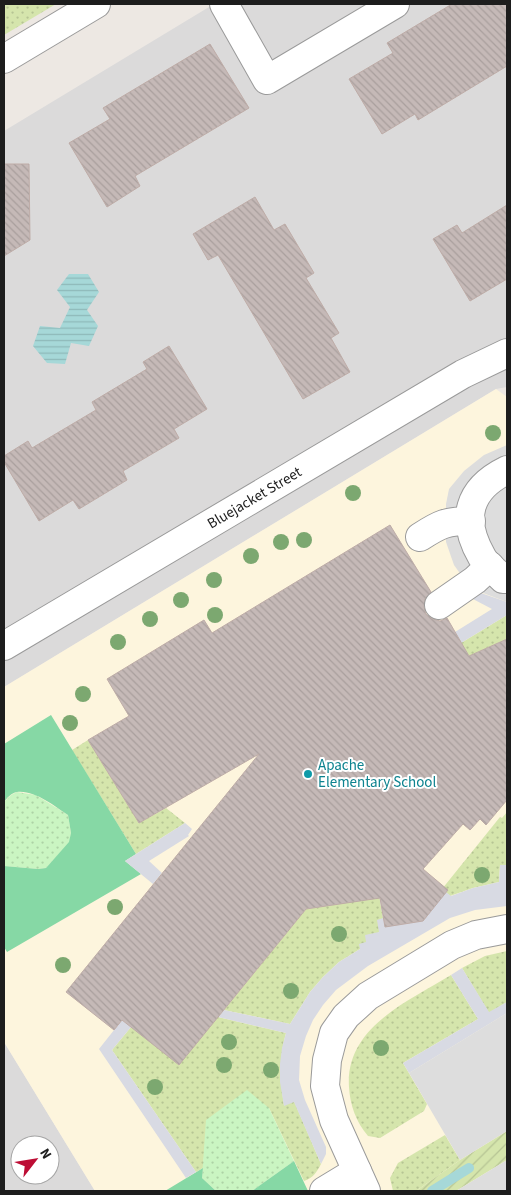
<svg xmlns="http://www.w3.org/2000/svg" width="511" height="1195" font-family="'Source Sans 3',sans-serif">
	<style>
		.residential { fill: #dbdada; fill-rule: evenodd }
		.education { fill: #fdf5dd }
		.grass { fill: url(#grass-dots) }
		.park { fill: url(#park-dots) }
		.garden { fill: url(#garden-furrows) }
		.pitch { fill: #86d8a5 }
		.parking { fill: #ddd }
		.plaza { fill: #d8dae3 }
		.water { fill: url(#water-rules) }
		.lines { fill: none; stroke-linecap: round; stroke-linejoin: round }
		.stream { stroke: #a6d8d8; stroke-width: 10 }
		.building { fill: url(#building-back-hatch); stroke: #beaca7 }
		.minor-casing { stroke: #9a9a9a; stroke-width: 30 }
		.minor { stroke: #fff; stroke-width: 28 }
		.tree { fill: #7ca870 }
		.culture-dot { fill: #0f9aa8; stroke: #fff; stroke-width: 2 }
		.labels { text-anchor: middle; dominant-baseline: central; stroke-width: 4; stroke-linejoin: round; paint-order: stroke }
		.street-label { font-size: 15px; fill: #1d1d1d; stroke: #fff }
		.culture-label { font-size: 15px; fill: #0d838f; stroke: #fff; text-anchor: start }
	</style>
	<defs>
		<pattern id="grass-dots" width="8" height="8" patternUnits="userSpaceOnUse" patternTransform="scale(1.25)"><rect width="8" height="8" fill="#d5e5ac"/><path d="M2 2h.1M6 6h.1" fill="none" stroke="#b6c494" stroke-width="1.8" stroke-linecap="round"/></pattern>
		<pattern id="park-dots" width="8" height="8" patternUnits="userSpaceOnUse" patternTransform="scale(1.25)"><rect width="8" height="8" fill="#caf5c2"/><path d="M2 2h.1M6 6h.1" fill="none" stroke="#add2a6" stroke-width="1.8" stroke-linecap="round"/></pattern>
		<pattern id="garden-furrows" width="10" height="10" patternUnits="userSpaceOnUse" patternTransform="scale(1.25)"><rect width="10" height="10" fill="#d5e5ac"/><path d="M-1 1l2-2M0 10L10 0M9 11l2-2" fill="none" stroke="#b6c494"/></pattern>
		<pattern id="water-rules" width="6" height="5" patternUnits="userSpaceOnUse" patternTransform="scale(1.25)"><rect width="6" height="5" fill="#a6d8d8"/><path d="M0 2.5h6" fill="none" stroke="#8eb9b9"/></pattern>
		<pattern id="building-back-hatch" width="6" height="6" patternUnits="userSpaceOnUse" patternTransform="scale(1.25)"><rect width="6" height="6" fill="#c5b9b7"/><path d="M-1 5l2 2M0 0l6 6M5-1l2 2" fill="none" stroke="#a99f9d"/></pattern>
	</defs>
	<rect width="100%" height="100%" fill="#ede8e3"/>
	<g class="residential">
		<path d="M214,4H507V387L496,389L4,687V131Z"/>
		<path d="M4,1042L95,1191H4ZM20,1145H50V1175H20Z"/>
	</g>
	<path class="education" d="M496,389L507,397V1191H95L4,1042V687Z"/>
	<g class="grass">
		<path d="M4,4H56L4,35Z"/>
		<path d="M507,615V639L469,656L461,643Z"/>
		<path d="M88,740L139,823L166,808L185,823L136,854L72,750Z"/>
		<path d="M507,812V865H500L499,882L473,888L450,896L442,889L500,817L502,818Z"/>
		<path d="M379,895L383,918L379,932L360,949L339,962L323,977L310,992L290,1024L224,1010L306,909L351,902Z"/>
		<path d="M507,951V1002L489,1013L462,968L485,956Z"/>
		<path d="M451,975L478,1019L403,1063L427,1104L424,1111L380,1138L368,1136C356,1122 350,1105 349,1087C345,1027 409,1001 451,975Z"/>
		<path d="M218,1017L286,1033C279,1057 280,1080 284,1105L294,1101L321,1164C317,1172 313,1178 304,1181L269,1108L207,1120L203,1168L196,1172L112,1050L131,1027Z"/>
		<path d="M445,1135L460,1160L416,1191H393L390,1178L398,1163Z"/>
	</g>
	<g class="park">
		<path d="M17,792L36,795L68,815L71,833L70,842L46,868L38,869L4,866V802L11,795Z"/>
		<path d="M247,1090L269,1108L294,1161L252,1191H216L202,1178L206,1120Z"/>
	</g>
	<path class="garden" d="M507,1131V1160L456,1191H416L460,1160Z"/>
	<g class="pitch">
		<path d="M51,715L136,854L125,861L141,874L7,952L4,947V866L38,869L46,868L69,842L71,833L68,815C54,806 35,790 17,792C11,793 7,798 4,802V744Z"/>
		<path d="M294,1161L308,1191H252Z"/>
		<path d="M203,1168L202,1178L216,1191H165Z"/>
	</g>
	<g class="parking">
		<path d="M507,445V602L483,593L459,572L454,565L446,542V504L449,489L464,471L484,455Z"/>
		<path d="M507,1013V1131L460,1160L409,1073Z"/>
		<path d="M507,1160V1191H456Z"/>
	</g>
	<g class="plaza">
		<path d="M481,593L507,602V615L461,643L449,621L455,632L492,609L471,598Z"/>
		<path d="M185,823L192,829L188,835L189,836L149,861L162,873L153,884L125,861Z"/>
		<path d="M500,865H507V906L475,910L450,918L368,966L336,990L323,1005L313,1020L306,1036L300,1056L299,1080L305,1100L326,1147V1154L321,1164L294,1102L284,1106L280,1082V1064L282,1048L286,1033L218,1017L224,1010L290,1024L310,992L323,977L339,962L360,949L359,944L366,942L365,935L379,932L377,920L383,918L379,895L442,889L451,896L473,888L499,882Z"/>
		<path d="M462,968L489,1012L507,1002V1013L409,1073L403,1063L478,1019L451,975Z"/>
		<path d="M122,1020L131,1027L112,1050L196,1172L186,1178L99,1049Z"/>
	</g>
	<path class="water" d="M69,274H88L99,292L87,310L98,326L89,346L71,343L65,364L47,363L33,346L40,326L60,328L70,307L57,290Z"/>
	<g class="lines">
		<path class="stream" d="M432,1191L469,1168"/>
	</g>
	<g class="building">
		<path d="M452,4H507V66L418,120L415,114L382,134L349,79L393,53L387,43Z"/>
		<path d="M210,44L249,108L135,176L140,186L107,207L69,143L110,119L103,108Z"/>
		<path d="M4,164H29L30,240L4,256Z"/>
		<path d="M255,197L274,230L285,224L314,273L306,278L339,333L331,338L350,372L303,399L218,255L208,260L193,234Z"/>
		<path d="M507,205V279L470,301L433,239L457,225L462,233Z"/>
		<path d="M169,346L207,409L174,429L179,438L123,471L127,480L79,509L73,500L39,521L4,462V456L28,441L32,448L96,410L92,402L147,369L143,362Z"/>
		<path d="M390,525L431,592L425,599L424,607L426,614L433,619L440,621L447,618L469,656L507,639V800L486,825L480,819L470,830L463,824L423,869L448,890L423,921L385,927L380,898L306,909L179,1065L122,1020L114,1030L66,992L259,754L139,823L88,740L129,716L107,679L204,620L212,633Z"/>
	</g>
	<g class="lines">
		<defs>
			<g id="minor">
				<path d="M224,4L267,80L395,4"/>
				<path d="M4,59L96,4"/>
				<path d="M507,470C468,489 460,519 482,557C486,565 497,572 503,579H507"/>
				<path d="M420,537C440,524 446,521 471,521"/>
				<path d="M439,605L475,580L490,566"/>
				<path id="s1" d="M4,646L463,374L507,353"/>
				<path d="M324,1191L357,1171"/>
				<path d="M366,1191L334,1120L325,1086L327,1060L334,1033L346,1016L368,996L452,945L476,935L507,929"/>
			</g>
		</defs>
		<use href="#minor" class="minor-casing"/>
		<use href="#minor" class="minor"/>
	</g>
	<g class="tree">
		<circle cx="493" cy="433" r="8"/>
		<circle cx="353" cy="493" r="8"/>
		<circle cx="304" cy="540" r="8"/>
		<circle cx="281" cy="542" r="8"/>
		<circle cx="251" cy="556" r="8"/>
		<circle cx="214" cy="580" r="8"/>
		<circle cx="181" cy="600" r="8"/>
		<circle cx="215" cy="615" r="8"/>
		<circle cx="150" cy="619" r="8"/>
		<circle cx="118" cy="642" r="8"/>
		<circle cx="83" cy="694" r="8"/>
		<circle cx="70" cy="723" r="8"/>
		<circle cx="482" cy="875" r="8"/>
		<circle cx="115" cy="907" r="8"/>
		<circle cx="339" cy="934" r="8"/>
		<circle cx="63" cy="965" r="8"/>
		<circle cx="291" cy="991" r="8"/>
		<circle cx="229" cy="1042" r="8"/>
		<circle cx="381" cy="1048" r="8"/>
		<circle cx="224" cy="1065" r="8"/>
		<circle cx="271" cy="1070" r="8"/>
		<circle cx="155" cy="1087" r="8"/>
	</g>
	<circle class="culture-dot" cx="308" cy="774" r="5"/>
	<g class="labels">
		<g class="street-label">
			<text stroke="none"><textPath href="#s1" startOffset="291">Bluejacket Street</textPath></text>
		</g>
		<g class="culture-label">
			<text x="318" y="765">Apache<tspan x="318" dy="17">Elementary School</tspan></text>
		</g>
	</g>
	<rect width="511" height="1195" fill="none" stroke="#1d1d1d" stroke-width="10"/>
	<g transform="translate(35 1160) rotate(59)"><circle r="24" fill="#ffffff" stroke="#a5a5a5"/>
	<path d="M0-4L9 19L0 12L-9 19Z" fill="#bd0d35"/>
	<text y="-8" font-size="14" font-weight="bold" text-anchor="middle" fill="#1d1d1d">N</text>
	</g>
</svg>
